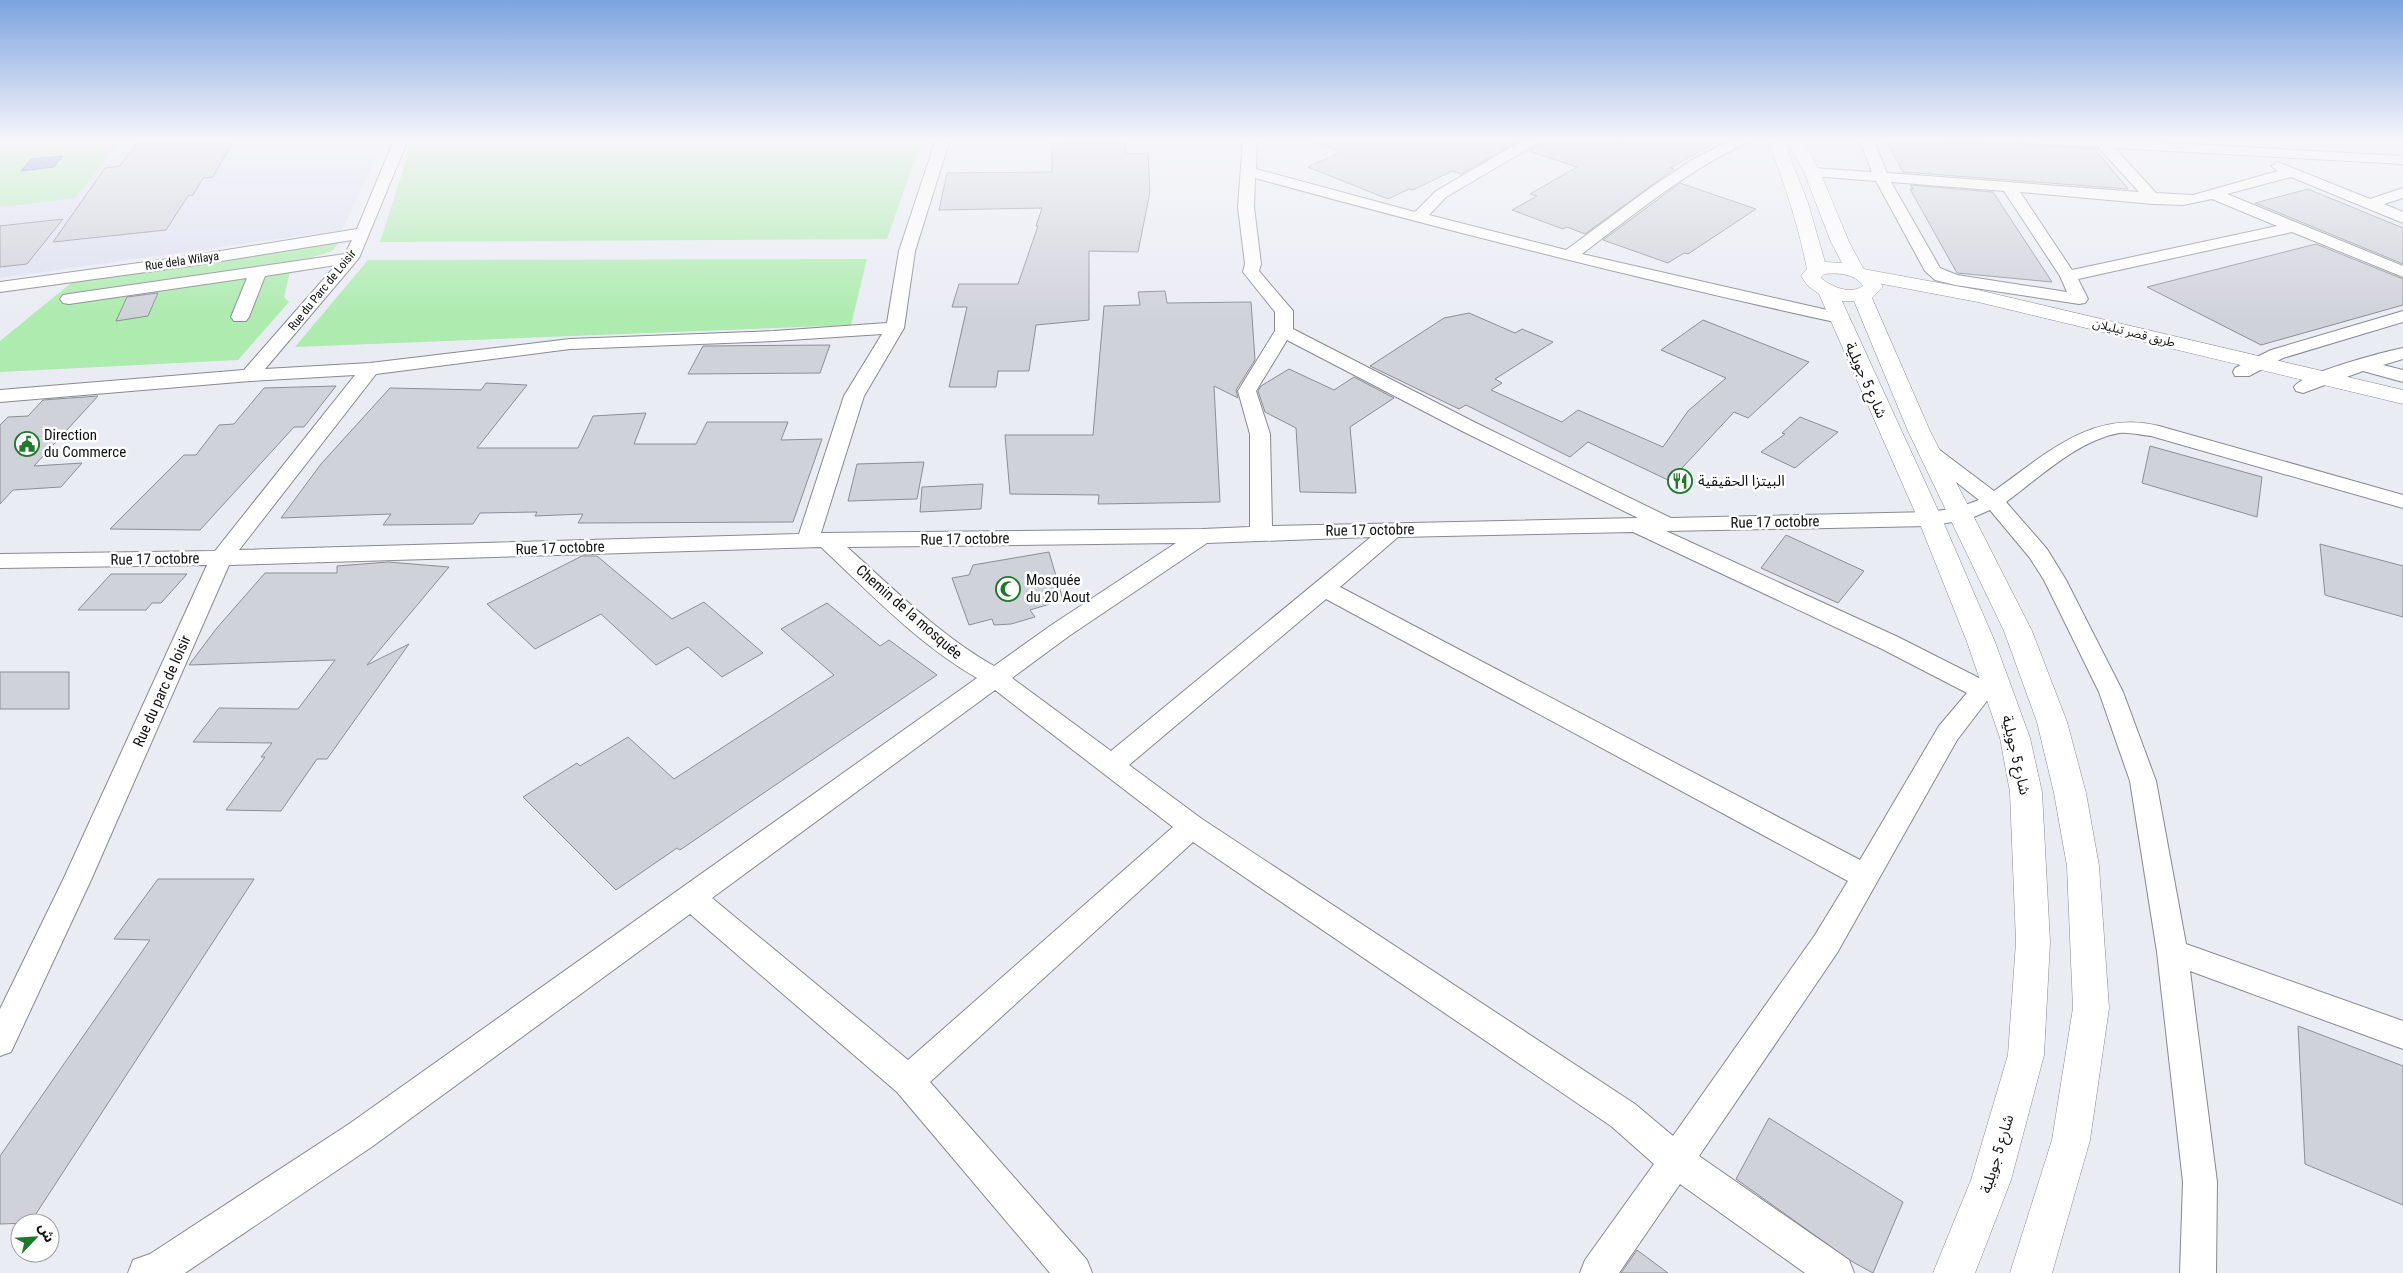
<svg xmlns="http://www.w3.org/2000/svg" width="2403" height="1273" font-family="'Roboto Condensed','Noto Sans Arabic',sans-serif">
	<style>
		.built { fill: #dce0f0 }
		.green { fill: #adebae }
		.water { fill: #7b89d1; stroke: #5b6598 }
		.building { fill: #d0d2da; stroke: #8c8e96 }
		.lines { fill: none; stroke-linecap: round; stroke-linejoin: round }
		.minor-casing { stroke: #888991; stroke-width: 2 }
		.secondary-casing { stroke: #888991; stroke-width: 1 }
		.primary-casing { stroke: #888991; stroke-width: 1 }
		.minor { fill: #fff; fill-rule: evenodd }
		.secondary { fill: #fff; fill-rule: evenodd }
		.primary { fill: #fff; fill-rule: evenodd }
		.labels { text-anchor: middle; dominant-baseline: central; stroke-width: 5; stroke-linejoin: round; paint-order: stroke }
		.far-street-label { font-size: 12px; fill: #111214; stroke: #fff }
		.street-label { font-size: 15px; fill: #111214; stroke: #fff }
		.poi-label { font-size: 15px; fill: #111214; stroke: #fff; text-anchor: start }
	</style>
	<rect width="100%" height="100%" fill="#eaecf4"/>
	<path class="built" d="M0,139H359L357,145L383,142L342,230L0,278Z"/>
	<g class="green">
		<path d="M21,139H123L75,198L0,207V141Z"/>
		<path d="M413,139H922L887,239L380,242Z"/>
		<path d="M341,240L332,251L292,264L284,297L289,302L238,360L0,372V341L71,283Z"/>
		<path d="M867,259L851,325L295,347L368,260Z"/>
	</g>
	<path class="water" d="M63,156L54,167L21,171L31,159Z"/>
	<g class="building">
		<path d="M139,139H235L213,177L203,178L193,195L188,196L166,230L53,242L105,168L120,166Z"/>
		<path d="M1313,139H1522L1461,174L1452,171L1413,190L1409,189L1388,199L1308,167L1341,152L1313,141Z"/>
		<path d="M1544,139H1610L1622,143L1630,139H1662L1669,141L1673,139H1722L1670,168L1674,169L1585,234L1567,227L1563,229L1512,210L1537,196L1530,194L1577,167L1529,151L1541,144Z"/>
		<path d="M1885,139L1986,142V139H2017L2026,145L2095,149L2128,189L1903,172Z"/>
		<path d="M1124,141L1126,154L1148,153L1150,192L1138,252L1089,251V320L1036,325L1029,371H998L996,387H949L967,307H952L959,284H1018L1038,226H1036L1042,208L939,210L947,173L1052,172V143Z"/>
		<path d="M1680,183L1756,209L1688,254L1684,253L1668,263L1603,240Z"/>
		<path d="M1910,185L1993,192L2052,282L1957,273L1910,189H1913Z"/>
		<path d="M2308,189L2403,228V264L2255,203Z"/>
		<path d="M63,219L27,264L0,267V226Z"/>
		<path d="M2316,244L2403,279V305L2261,345L2147,287Z"/>
		<path d="M1165,291L1167,303L1251,302L1255,360L1236,390L1238,398L1214,386L1220,502L1098,504L1099,495L1010,494L1005,435H1093L1104,306L1140,305L1138,292Z"/>
		<path d="M158,293L148,316L116,321L127,297Z"/>
		<path d="M1469,313L1515,333L1522,329L1553,342L1495,379L1502,383L1491,390L1562,422L1578,410L1663,447L1688,411L1726,378L1661,350L1703,320L1809,362L1748,418L1734,412L1670,481L1588,442L1570,457L1466,405L1459,409L1370,366L1444,318Z"/>
		<path d="M830,345L820,373L688,374L703,346Z"/>
		<path d="M1289,369L1334,390L1354,377L1394,398L1350,427L1356,493L1300,492L1296,428L1265,412L1258,391L1261,386Z"/>
		<path d="M486,383L527,385L477,448H578L593,416L646,413L634,444H696L707,422H788L781,440L822,439L793,522L578,523L583,514L535,516L537,512L480,513L473,524L383,525L391,514L281,518L321,464L390,388L481,390Z"/>
		<path d="M336,386L304,427H294L200,530L110,529L184,455H196L219,425L234,424L264,388Z"/>
		<path d="M98,396L34,466L82,463L61,487L13,490L0,504V425L8,417L28,416L43,400Z"/>
		<path d="M1800,417L1838,432L1795,468L1761,452L1785,434L1782,433Z"/>
		<path d="M2150,446L2262,477L2257,517L2142,483Z"/>
		<path d="M924,462L917,499L848,501L857,464Z"/>
		<path d="M983,484L981,509L920,512L922,487Z"/>
		<path d="M1786,535L1864,571L1838,603L1761,568Z"/>
		<path d="M2320,544L2403,566V617L2325,595Z"/>
		<path d="M1049,552L1063,600L1030,610L1035,617L1011,624L994,625L992,619L969,625L952,578L969,575L973,565Z"/>
		<path d="M582,556H597L672,619L704,602L763,653L722,677L688,647L656,665L601,614L535,649L487,604Z"/>
		<path d="M388,562L449,567L367,665L409,644L327,759H317L281,811L226,810L265,757H261L272,743L193,742L219,708L298,709L335,660L189,665L216,629L265,573H337V566Z"/>
		<path d="M111,574H187L161,603H152L146,610H78Z"/>
		<path d="M827,603L880,646L889,640L937,675L680,850L677,848L616,890L523,797L577,763L580,766L628,737L674,779L834,675L781,629Z"/>
		<rect x="0" y="672" width="69" height="37"/>
		<path d="M158,879H254L30,1223L0,1224V1156L150,940L114,939Z"/>
		<path d="M2298,1026L2403,1066V1205L2305,1164Z"/>
		<path d="M1769,1118L1903,1202L1873,1273L1851,1261L1736,1179Z"/>
		<path d="M1637,1250L1668,1273H1621Z"/>
	</g>
	<g class="lines">
		<defs>
			<g id="minor">
				<path d="M392,139H406L405,147L359,258L265,369L370,363L570,339L774,331L887,323L899,251L936,139H950L915,251L904,328L864,396L821,533L1202,529L1250,527V434L1238,391L1275,331V312L1243,272L1245,264L1238,207L1243,139H1257L1256,169L1415,212L1436,191L1525,139H1542L1540,142L1446,197L1429,215L1566,250L1650,188L1695,158L1733,139H1751L1749,142C1687,170 1636,213 1582,254L1845,314L1848,318L1845,322L1839,323C1643,280 1448,231 1255,178L1254,207L1261,264L1259,271L1293,311V329L1474,422L1671,518L1930,512L1957,508L1979,500L1923,456L1920,452L1923,448L1930,446L1937,448L1994,491C2045,455 2092,409 2159,426L2403,495V508L2151,436C2141,435 2129,432 2119,433C2077,441 2040,477 2006,502L2047,549L2066,580L2123,692L2156,781L2186,944L2403,1021V1049L2190,971L2217,1182L2216,1273H2180L2183,1182L2157,952L2130,781L2099,692L2044,580L2030,558L1990,510L1969,519L1930,526L1666,531L1898,637L1979,678C1986,669 1991,667 2003,670L2006,676L1957,740L1837,953L1699,1156L1849,1260L1854,1273H1805L1680,1184L1619,1273H1580L1585,1260L1654,1164L1611,1126L1193,842L930,1082L1087,1260L1092,1273H1050L897,1092L690,914L373,1146L185,1273H128L133,1260L150,1254L349,1124L977,678C918,644 870,593 821,547L229,565L91,880L11,1052L0,1056V1009L63,880L207,565L0,568V554L215,551L355,375L250,381L0,402V390L244,370L336,265L265,276L249,317L246,321H234L231,317L247,278L69,304L63,303L60,299L63,295L69,294L345,254L352,240L190,266L0,292V282L190,256L357,229L391,147ZM882,334L844,396L799,534L239,550L376,374L570,349L774,341ZM1287,340L1460,430L1638,518L1272,526L1270,434L1256,391ZM1633,532L1882,649L1967,693L1939,726L1860,860L1340,587L1398,537ZM1371,537L1111,751L1012,678L1069,636L1207,543ZM1176,543L1053,624L994,666C939,635 894,589 847,547ZM1326,599L1848,881L1815,935L1673,1136L1635,1104L1202,819L1129,765ZM995,690L1173,827L908,1060L712,898Z"/>
				<path d="M1859,139H1873L1887,173L2139,192L2098,147L2026,143L2019,139H2098L2403,156V164L2115,148L2156,193L2193,195L2278,171L2271,166L2278,162L2370,199L2403,188V198L2384,204L2403,212V223L2291,177L2227,194L2403,266V277L2292,232L2078,279L2088,299L2085,303L2079,304L1955,285L1935,280L1925,271L1876,181L1812,176L1805,172L1812,168L1872,172ZM1891,182L2004,191L2060,276L2067,292L1957,275L1940,268ZM2020,192L2153,204L2183,205L2212,199L2277,226L2072,270Z"/>
				<path d="M2403,311V322L2283,358L2249,376H2235L2233,372L2235,368L2271,350Z"/>
				<path d="M2403,348V359L2383,365L2403,370V382L2363,371L2303,393L2296,391L2294,387C2303,373 2383,352 2403,348Z"/>
			</g>
			<path id="secondary" d="M1863,269L1978,290L2403,390V404L1978,302L1856,279L1853,275L1856,271Z"/>
			<path id="primary" d="M1767,139H1783L1808,203L1825,262L1842,263L1831,242L1804,172L1786,139H1802L1820,172L1849,242L1863,268L1877,277L1883,287L1872,298L1930,431L2032,631L2067,722L2086,793L2099,866L2109,1008L2090,1140L2052,1273H2010L2052,1140L2073,1008L2067,866L2054,793L2037,722L2004,631L1908,431L1854,301H1842L1942,519L1995,642L2030,738L2042,792L2050,942L2044,1055L2011,1180L1975,1273H1933L1971,1180L2008,1055L2016,942L2010,792L2000,738L1967,642L1918,519L1819,294L1808,286L1801,276L1807,269C1798,224 1784,181 1767,139ZM1824,274C1837,273 1855,273 1863,286C1850,295 1833,287 1822,279L1821,277Z"/>
		</defs>
		<use href="#minor" class="minor-casing"/>
		<use href="#secondary" class="secondary-casing"/>
		<use href="#primary" class="primary-casing"/>
		<use href="#minor" class="minor"/>
		<use href="#secondary" class="secondary"/>
		<use href="#primary" class="primary"/>
	</g>
	<linearGradient id="sky" x2="0" y2="1"><stop stop-color="#7ca3df"/><stop offset="0.44" stop-color="#f6f6fa"/><stop offset="1" stop-color="#f6f6fa" stop-opacity="0"/></linearGradient>
	<rect width="2403" height="317" fill="url(#sky)"/>
	<defs>
		<symbol id="civic-ring" viewBox="-11 -11 22 22"><circle r="9.5" fill="#fff" stroke="#1e7a2a" stroke-width="1.5"/><path d="M-.6-6.5H3V-4.5H.6V-3L4-1V1h2V6H-6V1h2V-1L-.6-3ZM-1.2 2.5V6h2.4V2.5Z" fill="#1e7a2a"/></symbol>
		<symbol id="restaurant-ring" viewBox="-11 -11 22 22"><circle r="9.5" fill="#fff" stroke="#1e7a2a" stroke-width="1.5"/><path d="M-5-6h1v4h1v-4h1v4h1v-4h1v5L-1.5 .5V6h-2V.5L-5-1ZM5-6V6H3V1.5H1.5Q1.5-4 5-6Z" fill="#1e7a2a"/></symbol>
		<symbol id="mosque-ring" viewBox="-11 -11 22 22"><circle r="9.5" fill="#fff" stroke="#1e7a2a" stroke-width="1.5"/><path d="M3.5-4.9A6 6 0 1 0 3.5 4.9A5 5 0 1 1 3.5-4.9Z" fill="#1e7a2a"/></symbol>
	</defs>
	<g fill-rule="evenodd">
		<use href="#civic-ring" x="13" y="430" width="28" height="28"/>
		<use href="#restaurant-ring" x="1666" y="467" width="28" height="28"/>
		<use href="#mosque-ring" x="994" y="575" width="28" height="28"/>
	</g>
	<g class="labels">
		<g class="far-street-label">
			<text transform="translate(182 261) rotate(-8)">Rue dela Wilaya</text>
			<text transform="translate(322 290) rotate(-51)">Rue du Parc de Loisir</text>
			<text transform="translate(2134 333) rotate(14)">طريق قصر تيليلان</text>
		</g>
		<g class="street-label">
			<text transform="translate(1866 380) rotate(66)">شارع 5 جويلية</text>
			<text transform="translate(1775 522) rotate(-1)">Rue 17 octobre</text>
			<text transform="translate(1370 530) rotate(-1)">Rue 17 octobre</text>
			<text transform="translate(965 539) rotate(-1)">Rue 17 octobre</text>
			<text transform="translate(560 548) rotate(-2)">Rue 17 octobre</text>
			<text transform="translate(155 559) rotate(-1)">Rue 17 octobre</text>
			<text transform="translate(909 612) rotate(41)">Chemin de la mosquée</text>
			<text transform="translate(162 691) rotate(-66)">Rue du parc de loisir</text>
			<text transform="translate(2016 755) rotate(77)">شارع 5 جويلية</text>
			<text transform="translate(1997 1154) rotate(-73)">شارع 5 جويلية</text>
		</g>
		<g class="poi-label">
			<text x="44" y="435">Direction<tspan x="44" dy="17">du Commerce</tspan></text>
			<text x="1698" y="481">البيتزا الحقيقية</text>
			<text x="1026" y="580">Mosquée<tspan x="1026" dy="17">du 20 Aout</tspan></text>
		</g>
	</g>
	<g transform="translate(35 1238) rotate(65)"><circle r="24" fill="#ffffff" stroke="#a0a0a1"/>
	<path d="M0-4L9 19L0 12L-9 19Z" fill="#1e7a2a"/>
	<text y="-8" font-size="14" font-weight="bold" text-anchor="middle" fill="#111214">ش</text>
	</g>
</svg>
